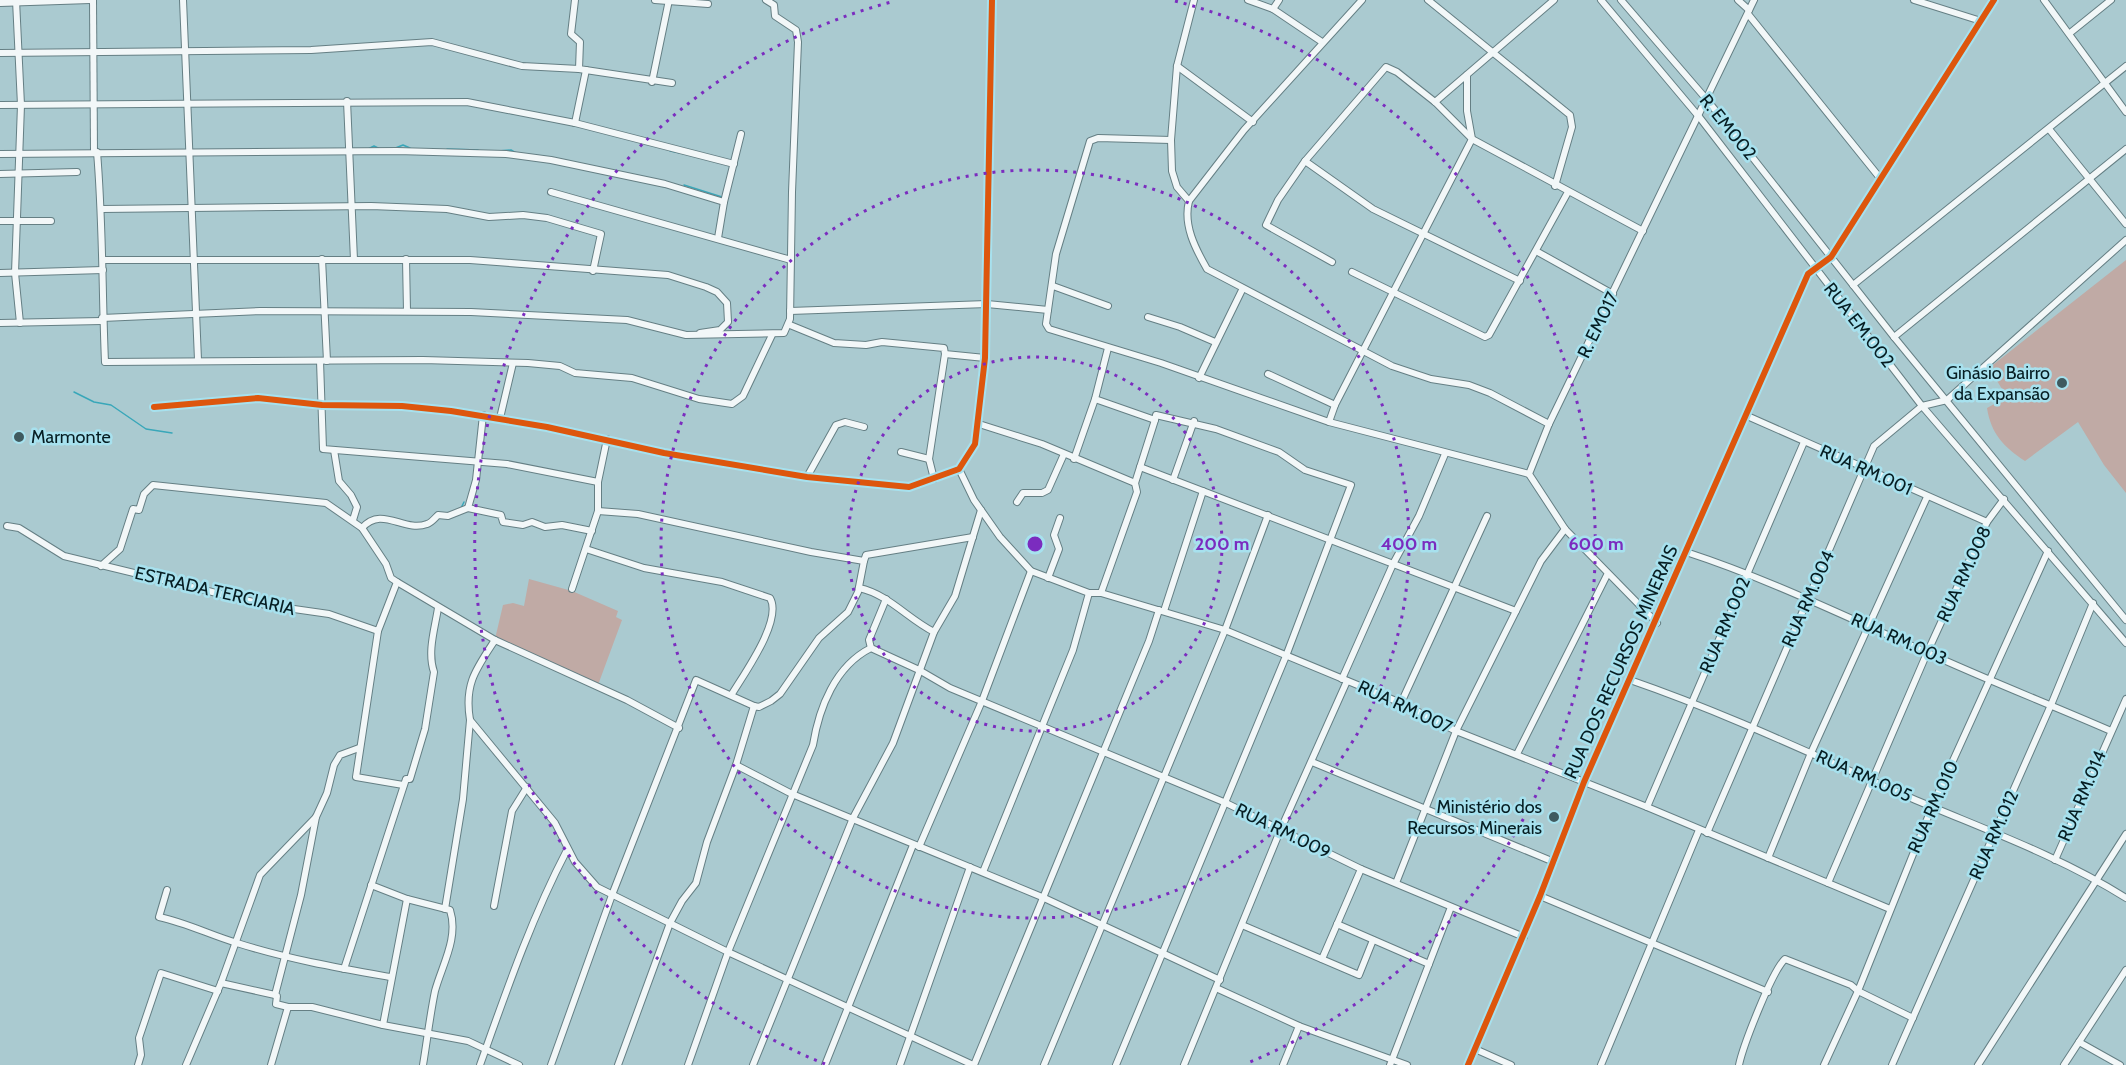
<svg xmlns="http://www.w3.org/2000/svg" width="2126" height="1065" font-family="Cabin,sans-serif">
	<style>
		.green { fill: #c0aaa5 }
		.lines { fill: none; stroke-linecap: round; stroke-linejoin: round }
		.stream { stroke: #39a7b9; stroke-width: 1.5 }
		.minor-casing { stroke: #657f84; stroke-width: 8 }
		.minor { stroke: #f2f7f8; stroke-width: 6 }
		.cycleway-casing { stroke: #a7e1ee; stroke-width: 10 }
		.cycleway { stroke: #dd560d; stroke-width: 6 }
		.ring { fill: none; stroke: #7b2cbf; stroke-width: 3; stroke-dasharray: 3 6 }
		.poi-dot { fill: #3f5a5f; stroke: #a7e1ee; stroke-width: 2 }
		.labels { text-anchor: middle; dominant-baseline: central; stroke-width: 5; stroke-linejoin: round; paint-order: stroke }
		.street-label { font-size: 18px; fill: #061d22; stroke: #a7e1ee }
		.poi-label { font-size: 18px; fill: #061d22; stroke: #a7e1ee; text-anchor: end }
		.centre { fill: #7b2cbf; stroke: #a7e1ee; stroke-width: 3 }
		.ring-label { font-size: 18px; text-anchor: middle; font-weight: bold; fill: #7b2cbf; stroke: #a7e1ee; stroke-width: 5; stroke-linejoin: round; paint-order: stroke }
	</style>
	<rect width="100%" height="100%" fill="#aacad0"/>
	<g class="green">
		<path d="M2126,260V493L2104,465L2078,422L2025,461C2004,447 1991,434 1987,408L2007,397L1989,368Z"/>
		<path d="M529,579L572,591L618,611L616,617L622,620L598,685L495,639L503,605L513,603L524,606Z"/>
	</g>
	<g class="lines">
		<g class="stream">
			<path d="M504,112L514,114"/>
			<path d="M368,149L374,146L380,149"/>
			<path d="M393,149L403,145L410,148"/>
			<path d="M447,149L478,150"/>
			<path d="M498,151L511,150L516,153"/>
			<path d="M670,151L686,154"/>
			<path d="M684,185L722,197"/>
			<path d="M717,227L720,211"/>
			<path d="M74,392L94,402L111,405L146,429L172,433"/>
			<path d="M461,508L464,502"/>
			<path d="M394,524L410,528"/>
		</g>
		<defs>
			<g id="minor">
				<path d="M16,0L21,105L15,273L20,323"/>
				<path d="M93,0L94,152"/>
				<path d="M183,0L198,360"/>
				<path d="M575,0L571,34L580,42L579,69L672,83"/>
				<path d="M655,0L708,4"/>
				<path d="M1194,0L1177,66L1171,140L1172,171L1177,187L1189,201C1183,225 1195,248 1207,269L1392,366L1431,379L1469,385L1490,393L1549,424"/>
				<path d="M1248,0L1273,9L1322,42"/>
				<path d="M1428,0L1570,115L1572,127L1555,186"/>
				<path d="M1601,0L1700,118L1922,406L2126,643"/>
				<path d="M1621,0L1708,101L1894,337L2126,620"/>
				<path d="M1738,0L1749,10"/>
				<path d="M1914,0L1981,21"/>
				<path d="M2044,0L2126,112"/>
				<path d="M0,3L90,0"/>
				<path d="M1273,9L1279,0"/>
				<path d="M1748,14L1880,178"/>
				<path d="M2070,33L2111,0"/>
				<path d="M0,53L311,50L432,42L522,66L579,69"/>
				<path d="M1177,66L1253,122"/>
				<path d="M652,82L669,0"/>
				<path d="M347,101L354,260"/>
				<path d="M1435,102L1554,0"/>
				<path d="M0,105L467,102L575,123L734,164"/>
				<path d="M575,123L586,70"/>
				<path d="M2049,129L2126,224"/>
				<path d="M1171,140L1098,138L1090,141L1056,254L1046,324L1049,329L1161,363L1329,422L1529,474"/>
				<path d="M97,152C103,222 102,292 105,362L423,360L528,363L560,366L575,373L632,378L699,399L732,404L743,396L772,335"/>
				<path d="M0,154L397,151L506,154L551,160L665,184L724,202"/>
				<path d="M1305,161L1373,209L1520,281"/>
				<path d="M0,174L77,172"/>
				<path d="M551,192L791,260"/>
				<path d="M1189,201L1244,130L1362,0"/>
				<path d="M102,209L371,206L447,209L489,217L523,215L547,218L601,234L593,271"/>
				<path d="M0,221H51"/>
				<path d="M718,238L724,202L741,134"/>
				<path d="M1536,251L1613,294"/>
				<path d="M322,259L327,361"/>
				<path d="M406,259L407,311"/>
				<path d="M104,260H470L668,275L706,287L717,292L727,303L728,322L720,330L700,333"/>
				<path d="M1332,262L1266,225L1278,200L1305,161L1386,67L1397,72L1435,102L1472,139L1643,231"/>
				<path d="M1352,272L1485,337L1489,335L1568,192"/>
				<path d="M0,273L103,270"/>
				<path d="M1853,285L2126,66"/>
				<path d="M1053,286L1108,306"/>
				<path d="M790,311L987,304L1048,310"/>
				<path d="M1148,317L1180,327L1215,342"/>
				<path d="M102,318L260,311L471,312L627,320L686,335L784,333L790,319L792,192L798,42L796,30L775,16L774,5L766,0"/>
				<path d="M0,323L102,321"/>
				<path d="M790,325L834,343L866,345L882,342L944,348L945,354L985,358"/>
				<path d="M1894,337L2126,149"/>
				<path d="M1108,348L1095,399L1155,420L1156,415L1216,429L1279,452L1305,470L1351,485L1286,656L1116,1065"/>
				<path d="M320,361L323,449L507,464L598,482"/>
				<path d="M1268,374L1335,405"/>
				<path d="M1199,378L1242,290"/>
				<path d="M154,407L258,398L322,405L402,406L451,411L547,427L664,453L807,477L909,487L959,469L975,444L985,358L992,0"/>
				<path d="M483,415L476,480L468,508L501,515L503,522L523,525L532,522L545,527L562,525L592,531"/>
				<path d="M1745,415L1987,522"/>
				<path d="M500,418L513,363"/>
				<path d="M1329,422L1335,405L1472,139L1467,111V75"/>
				<path d="M979,424L1042,444L1135,483"/>
				<path d="M334,450L339,481L351,495L357,507L353,520"/>
				<path d="M901,452L929,459"/>
				<path d="M1074,459L1095,399"/>
				<path d="M1140,467L1516,611"/>
				<path d="M959,469L974,500L1000,537L1031,571L1089,593H1101L1225,630L1401,703L1456,731L1647,807L1890,909"/>
				<path d="M807,477L836,425L845,422L864,427"/>
				<path d="M934,479L929,459L945,354"/>
				<path d="M1173,480L1194,421"/>
				<path d="M1017,502L1023,493H1042L1048,490L1064,454"/>
				<path d="M598,511L638,514L811,552L864,561L866,555L973,537"/>
				<path d="M7,526L19,528L64,556L266,605L329,614L378,631L397,582"/>
				<path d="M362,528C382,505 404,533 427,524C431,523 435,518 438,515L448,516L468,508"/>
				<path d="M586,549L644,568L722,582L770,598C783,620 744,674 732,694"/>
				<path d="M1686,552C1769,579 1846,617 1926,652C1987,680 2049,704 2111,731"/>
				<path d="M101,566L120,549L133,509L139,510L144,494L153,485L326,503L362,528L386,564L391,578L397,582L495,640L627,700L679,728"/>
				<path d="M1048,578L1059,549L1054,535L1060,518"/>
				<path d="M859,588C888,594 908,619 934,632"/>
				<path d="M572,589L598,511V482L607,439"/>
				<path d="M1101,593L1137,492L1135,483L1155,420"/>
				<path d="M1164,611L1203,491"/>
				<path d="M1657,623L1565,529L1529,474L1549,424L1754,0"/>
				<path d="M378,631L356,777L403,785"/>
				<path d="M495,640C476,669 464,684 470,720L555,823L575,862L597,887L728,952L973,1065"/>
				<path d="M871,648L869,640L886,599"/>
				<path d="M1342,679L1393,564L1419,516L1445,454"/>
				<path d="M1630,680C1726,713 1818,757 1911,798C1983,829 2060,856 2126,898"/>
				<path d="M1401,703L1487,516"/>
				<path d="M1517,754L1607,575"/>
				<path d="M1312,762L1554,862"/>
				<path d="M736,765L792,794L1042,897L1220,980"/>
				<path d="M1647,807L1804,442"/>
				<path d="M1707,833L1874,446L1922,406L1947,400L2126,240"/>
				<path d="M919,847L982,701L1031,571"/>
				<path d="M1768,858L1811,753L1927,497"/>
				<path d="M2055,860L2126,699"/>
				<path d="M983,872L1073,650L1089,593"/>
				<path d="M1396,883L1456,731L1541,561L1565,529"/>
				<path d="M1828,883L1927,653L1987,522L2004,499"/>
				<path d="M371,885L407,899L450,910C459,938 442,965 435,991C430,1015 427,1041 423,1065"/>
				<path d="M167,890L159,917C187,923 210,935 237,943C287,959 339,968 390,977"/>
				<path d="M1540,896L1768,992"/>
				<path d="M494,906L512,811L527,787"/>
				<path d="M445,909L463,799L470,720"/>
				<path d="M1337,924L1429,964"/>
				<path d="M1242,925L1359,975L1373,940"/>
				<path d="M1322,959L1361,869"/>
				<path d="M344,969L406,779H410L425,729L434,672C427,652 435,628 438,608"/>
				<path d="M221,983L275,995"/>
				<path d="M1216,988L1299,1026L1407,1065"/>
				<path d="M288,1007L276,1004L277,996L275,995L301,895L316,817"/>
				<path d="M383,1025L407,899"/>
				<path d="M2079,1042L2120,1065"/>
				<path d="M1475,1049L1511,1065"/>
				<path d="M138,1065L141,1055L139,1038L161,973L218,991"/>
				<path d="M186,1065L221,983L260,875L316,817L327,793L334,765L340,755L359,748"/>
				<path d="M271,1065L288,1007H312L383,1025L468,1041L519,1065"/>
				<path d="M480,1065C506,992 531,919 567,850"/>
				<path d="M551,1065L612,895L696,680L754,706"/>
				<path d="M618,1065L670,923L682,901L696,883L707,842L736,765L754,706L759,707L771,701L780,694L819,638L848,612L858,592L864,561"/>
				<path d="M688,1065L728,952L813,745C819,708 835,666 871,648L919,670L950,688L1226,803L1361,869L1524,937"/>
				<path d="M753,1065L853,818L893,743L934,632L955,596L981,510"/>
				<path d="M825,1065L913,845"/>
				<path d="M900,1065L970,867"/>
				<path d="M974,1065L1149,641L1159,610"/>
				<path d="M1044,1065L1225,630L1268,515"/>
				<path d="M1184,1065L1280,831L1347,681"/>
				<path d="M1283,1065L1299,1026"/>
				<path d="M1390,1065L1451,907"/>
				<path d="M1468,1065L1540,896L1584,782L1808,274L1831,257L1994,0"/>
				<path d="M1601,1065L1699,830"/>
				<path d="M1739,1065C1743,1046 1772,971 1785,959L1851,985L1858,991L1913,1018"/>
				<path d="M1824,1065L1858,991L1932,807L2048,551"/>
				<path d="M1892,1065L2051,705L2093,603"/>
				<path d="M1978,1065L2126,834"/>
				<path d="M2064,1065L2126,970"/>
			</g>
		</defs>
		<use href="#minor" class="minor-casing"/>
		<use href="#minor" class="minor"/>
		<defs>
			<g id="cycleway">
				<path d="M154,407L258,398L322,405L402,406L451,411L547,427L664,453L807,477L909,487L959,469L975,444L985,358L992,0"/>
				<path d="M1468,1065L1540,896L1584,782L1808,274L1831,257L1994,0"/>
			</g>
		</defs>
		<use href="#cycleway" class="cycleway-casing"/>
		<use href="#cycleway" class="cycleway"/>
	</g>
	<g class="ring">
		<circle cx="1035" cy="544" r="187"/>
		<circle cx="1035" cy="544" r="374"/>
		<path d="M825 1064A561 561 0 0 1 895 1M1175 1A561 561 0 0 1 1245 1064"/>
	</g>
	<g class="poi-dot">
		<circle cx="2062" cy="383" r="6"/>
		<circle cx="19" cy="437" r="6"/>
		<circle cx="1554" cy="817" r="6"/>
	</g>
	<g class="labels">
		<g class="street-label">
			<text transform="translate(1728 127) rotate(51)">R. EM002</text>
			<text transform="translate(1598 325) rotate(-64)">R. EM017</text>
			<text transform="translate(1859 325) rotate(52)">RUA EM.002</text>
			<text transform="translate(1866 470) rotate(24)">RUA RM.001</text>
			<text transform="translate(1964 574) rotate(-65)">RUA RM.008</text>
			<text transform="translate(215 591) rotate(13)">ESTRADA TERCIARIA</text>
			<text transform="translate(1808 599) rotate(-66)">RUA RM.004</text>
			<text transform="translate(1725 625) rotate(-67)">RUA RM.002</text>
			<text transform="translate(1899 639) rotate(24)">RUA RM.003</text>
			<text transform="translate(1621 662) rotate(-66)">RUA DOS RECURSOS MINERAIS</text>
			<text transform="translate(1405 707) rotate(25)">RUA RM.007</text>
			<text transform="translate(1864 776) rotate(24)">RUA RM.005</text>
			<text transform="translate(2082 796) rotate(-67)">RUA RM.014</text>
			<text transform="translate(1933 807) rotate(-66)">RUA RM.010</text>
			<text transform="translate(1283 831) rotate(26)">RUA RM.009</text>
			<text transform="translate(1994 835) rotate(-66)">RUA RM.012</text>
		</g>
		<g class="poi-label">
			<text x="2050" y="373">Ginásio Bairro<tspan x="2050" dy="21">da Expansão</tspan></text>
			<text x="31" y="437" text-anchor="start">Marmonte</text>
			<text x="1542" y="807">Ministério dos<tspan x="1542" dy="21">Recursos Minerais</tspan></text>
		</g>
	</g>
	<circle cx="1035" cy="544" r="9" class="centre"/>
	<g class="ring-label">
		<text x="1222" y="550">200 m</text>
		<text x="1409" y="550">400 m</text>
		<text x="1596" y="550">600 m</text>
	</g>
</svg>
